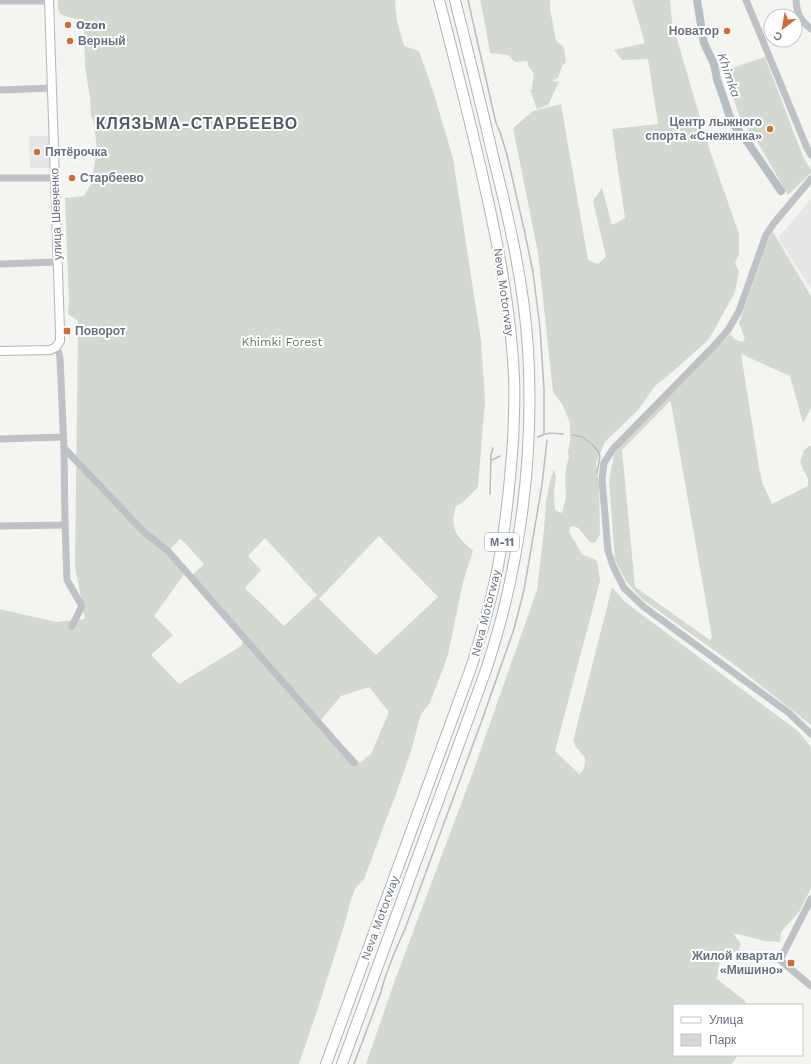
<svg xmlns="http://www.w3.org/2000/svg" width="811" height="1064" font-family="'Work Sans',sans-serif">
	<style>
		.built { fill: #e5e6e5 }
		.green { fill: #d3d9d1; fill-rule: evenodd }
		.lines { fill: none; stroke-linecap: round; stroke-linejoin: round }
		.stream { stroke: #b5bec3; stroke-width: 1.5 }
		.river { stroke: #b5bec3; stroke-width: 8 }
		.major-casing { stroke: #b2b5b9; stroke-width: 10 }
		.highway-casing { stroke: #b1b4b7; stroke-width: 12 }
		.minor { stroke: #bec1c5; stroke-width: 7 }
		.major { stroke: #fff; stroke-width: 8 }
		.highway { stroke: #fff; stroke-width: 10 }
		.poi-dot { fill: #ce6d38; stroke: #fff; stroke-width: 1.5 }
		.labels { text-anchor: middle; dominant-baseline: central; stroke-width: 4; stroke-linejoin: round; paint-order: stroke }
		.shield { fill: #fff; stroke: #959ca5; stroke-width: 1 }
		.shield-label { font-size: 11px; font-weight: bold; fill: #67717f }
		.poi-label { font-size: 12px; font-weight: bold; fill: #67717f; stroke: #fff; text-anchor: start }
		.street-label { font-size: 12px; fill: #67717f; stroke: #fff }
		.park-label { font-size: 12px; fill: #667765; stroke: #fff }
		.water-label { font-size: 13px; font-style: italic; fill: #687882; stroke: #fff }
		.district-label { font-size: 16px; font-weight: bold; letter-spacing: 1px; fill: #545b65; stroke: #fff }
	</style>
	<rect width="100%" height="100%" fill="#f4f4f1"/>
	<g class="built">
		<path d="M29,136H51V168H30Z"/>
		<path d="M811,199V289L778,238Z"/>
	</g>
	<g class="green">
		<path d="M58,0H396L395,3L397,21L404,46L419,51L433,91L453,158L481,341L485,401L478,487L462,503L456,506C449,528 456,536 473,551L463,582L448,655L430,703L421,714L411,751L397,791L364,879L355,889L349,906L347,916L318,1008L299,1064H0V609L56,622L85,619L75,567L78,321L68,314L69,300L65,198L84,196L91,184L97,150L94,123L91,116L90,98L85,67L84,20L71,18L60,14L58,8ZM379,536L438,597L376,655L319,599ZM265,538L317,595L284,626L245,588L261,570L248,556ZM180,539L184,542L204,564L189,578L243,640L241,646L179,684L152,656V654L173,635L154,616L185,573L166,553ZM369,687L389,712L371,754L360,763L320,721L341,696Z"/>
		<path d="M480,0H550V9L556,40L564,48L566,62L562,66L558,78L552,81L559,82L548,105L537,109L530,90L533,88L532,87L534,74L529,67L527,61L515,62L508,55L490,53L484,19Z"/>
		<path d="M632,0H670L672,22L709,148L739,234V254L735,263L739,272L735,292L712,334L706,342L669,375L655,386L639,409L605,442L596,463L599,485L600,534L595,543L590,542L578,528L574,526L570,527L569,532L582,554L596,560L598,565L600,581L555,751L579,774C585,770 585,765 585,758L576,747L573,741L612,587L625,602L798,731L811,747V888L799,912L781,932L780,942L765,941L733,933L741,944L738,952L726,951L720,958L717,979L744,1000L747,1005H674V1055H738L732,1064H366L395,980L470,780L537,590L544,530L546,502L550,481L554,469L556,477L554,493L555,510L562,513L566,497L565,482L566,468L569,457L568,451L570,441V423L562,404L553,392L538,253L513,128L533,111L561,104L588,260L598,264L606,257L593,201L602,188L612,225L625,218L612,129L658,124L648,59L622,60L614,50L645,43Z"/>
		<path d="M765,57L804,159L811,170V173L788,195L755,138L741,120L723,71Z"/>
		<path d="M773,232L811,296V408L803,423L790,376L741,354L759,467L762,482L772,504L808,486V479L800,462L804,450L809,446H811V725L736,666L642,599L626,581L615,560L609,480L614,455L619,446L730,334L736,340L742,342L745,339L739,323L768,240ZM670,401L671,403L712,637L710,640L635,587L622,450Z"/>
	</g>
	<g class="lines">
		<g class="stream">
			<path d="M468,0L496,123L500,132L507,155L524,229L533,272L540,328L544,389V434"/>
			<path d="M572,435L583,437L593,445L599,453L600,457L597,473"/>
			<path d="M538,437C548,432 552,433 563,434"/>
			<path d="M492,460L500,456"/>
			<path d="M490,494L491,454L493,448"/>
			<path d="M354,1064L381,992C386,970 396,949 405,929L482,720L514,629L524,590L542,485L547,440"/>
		</g>
		<path class="river" d="M697,0L704,43L714,64L717,79L732,123L744,137L781,191"/>
		<defs>
			<path id="major" d="M0,351L50,350L56,347L60,341V331L49,0"/>
			<g id="highway">
				<path d="M326,1064L472,665C482,632 492,599 498,566C506,525 510,483 513,441C514,420 515,398 514,376C510,295 492,215 473,135C462,90 451,45 439,0"/>
				<path d="M342,1064L486,670C493,648 500,626 505,604C525,521 533,434 528,349C524,284 509,219 493,156C481,104 468,52 455,0"/>
			</g>
		</defs>
		<use href="#major" class="major-casing"/>
		<use href="#highway" class="highway-casing"/>
		<g class="minor">
			<path d="M746,0L807,148L811,155"/>
			<path d="M796,0C797,14 800,20 811,29"/>
			<path d="M0,1H49"/>
			<path d="M0,90L52,88"/>
			<path d="M0,178H55"/>
			<path d="M811,179L774,223L766,235L739,311L728,330L713,347L613,449L604,463L602,479L608,551L613,566L624,588L644,607L789,713L811,734"/>
			<path d="M0,264L58,262"/>
			<path d="M56,347L59,353L60,359L64,448L144,532L168,551L354,763"/>
			<path d="M0,439L63,437"/>
			<path d="M64,448L65,525L67,580L82,606L72,626"/>
			<path d="M0,526L65,525"/>
			<path d="M811,899L780,960L811,986"/>
		</g>
		<use href="#major" class="major"/>
		<use href="#highway" class="highway"/>
	</g>
	<g class="poi-dot">
		<circle cx="68" cy="25" r="4"/>
		<circle cx="727" cy="31" r="4"/>
		<circle cx="70" cy="41" r="4"/>
		<circle cx="770" cy="129" r="4"/>
		<circle cx="37" cy="152" r="4"/>
		<circle cx="72" cy="178" r="4"/>
		<rect x="63" y="327" width="8" height="8" rx="2"/>
		<rect x="787" y="959" width="8" height="8" rx="2"/>
	</g>
	<g class="labels">
		<rect class="shield" x="485" y="533" width="34" height="18" rx="3"/>
		<g class="shield-label">
			<text x="502" y="542">М-11</text>
		</g>
		<g class="poi-label">
			<text x="76" y="25">Ozon</text>
			<text x="719" y="31" text-anchor="end">Новатор</text>
			<text x="78" y="41">Верный</text>
			<text x="762" y="122" text-anchor="end">Центр лыжного<tspan x="762" dy="14">спорта «Снежинка»</tspan></text>
			<text x="45" y="152">Пятёрочка</text>
			<text x="80" y="178">Старбеево</text>
			<text x="75" y="331">Поворот</text>
			<text x="783" y="956" text-anchor="end">Жилой квартал<tspan x="783" dy="14">«Мишино»</tspan></text>
		</g>
		<g class="street-label">
			<text transform="translate(56 214) rotate(-92)">улица Шевченко</text>
			<text transform="translate(504 292) rotate(82)">Neva Motorway</text>
			<text transform="translate(486 613) rotate(-76)">Neva Motorway</text>
			<text transform="translate(380 918) rotate(-70)">Neva Motorway</text>
		</g>
		<g class="park-label">
			<text x="282" y="342">Khimki Forest</text>
		</g>
		<g class="water-label">
			<text transform="translate(729 75) rotate(71)">Khimka</text>
		</g>
		<g class="district-label">
			<text x="197" y="123">КЛЯЗЬМА-СТАРБЕЕВО</text>
		</g>
	</g>
	<rect x="673" y="1004" width="130" height="52" fill="#ffffff" stroke="#c2c6cc"/>
	<rect x="681" y="1017" width="20" height="6" fill="#ffffff" stroke="#c2c6cc"/>
	<text x="709" y="1024" font-size="12" fill="#67717f">Улица</text>
	<rect x="681" y="1034" width="20" height="12" fill="#d3d9d1" stroke="#c2c6cc"/>
	<text x="709" y="1044" font-size="12" fill="#67717f">Парк</text>
	<g transform="translate(783 28) rotate(211)"><circle r="19" fill="#ffffff" stroke="#c2c6cc"/>
	<path d="M0-3L7 15L0 10L-7 15Z" fill="#ce6d38"/>
	<text y="-6" font-size="11" font-weight="bold" text-anchor="middle" fill="#67717f">С</text>
	</g>
</svg>
